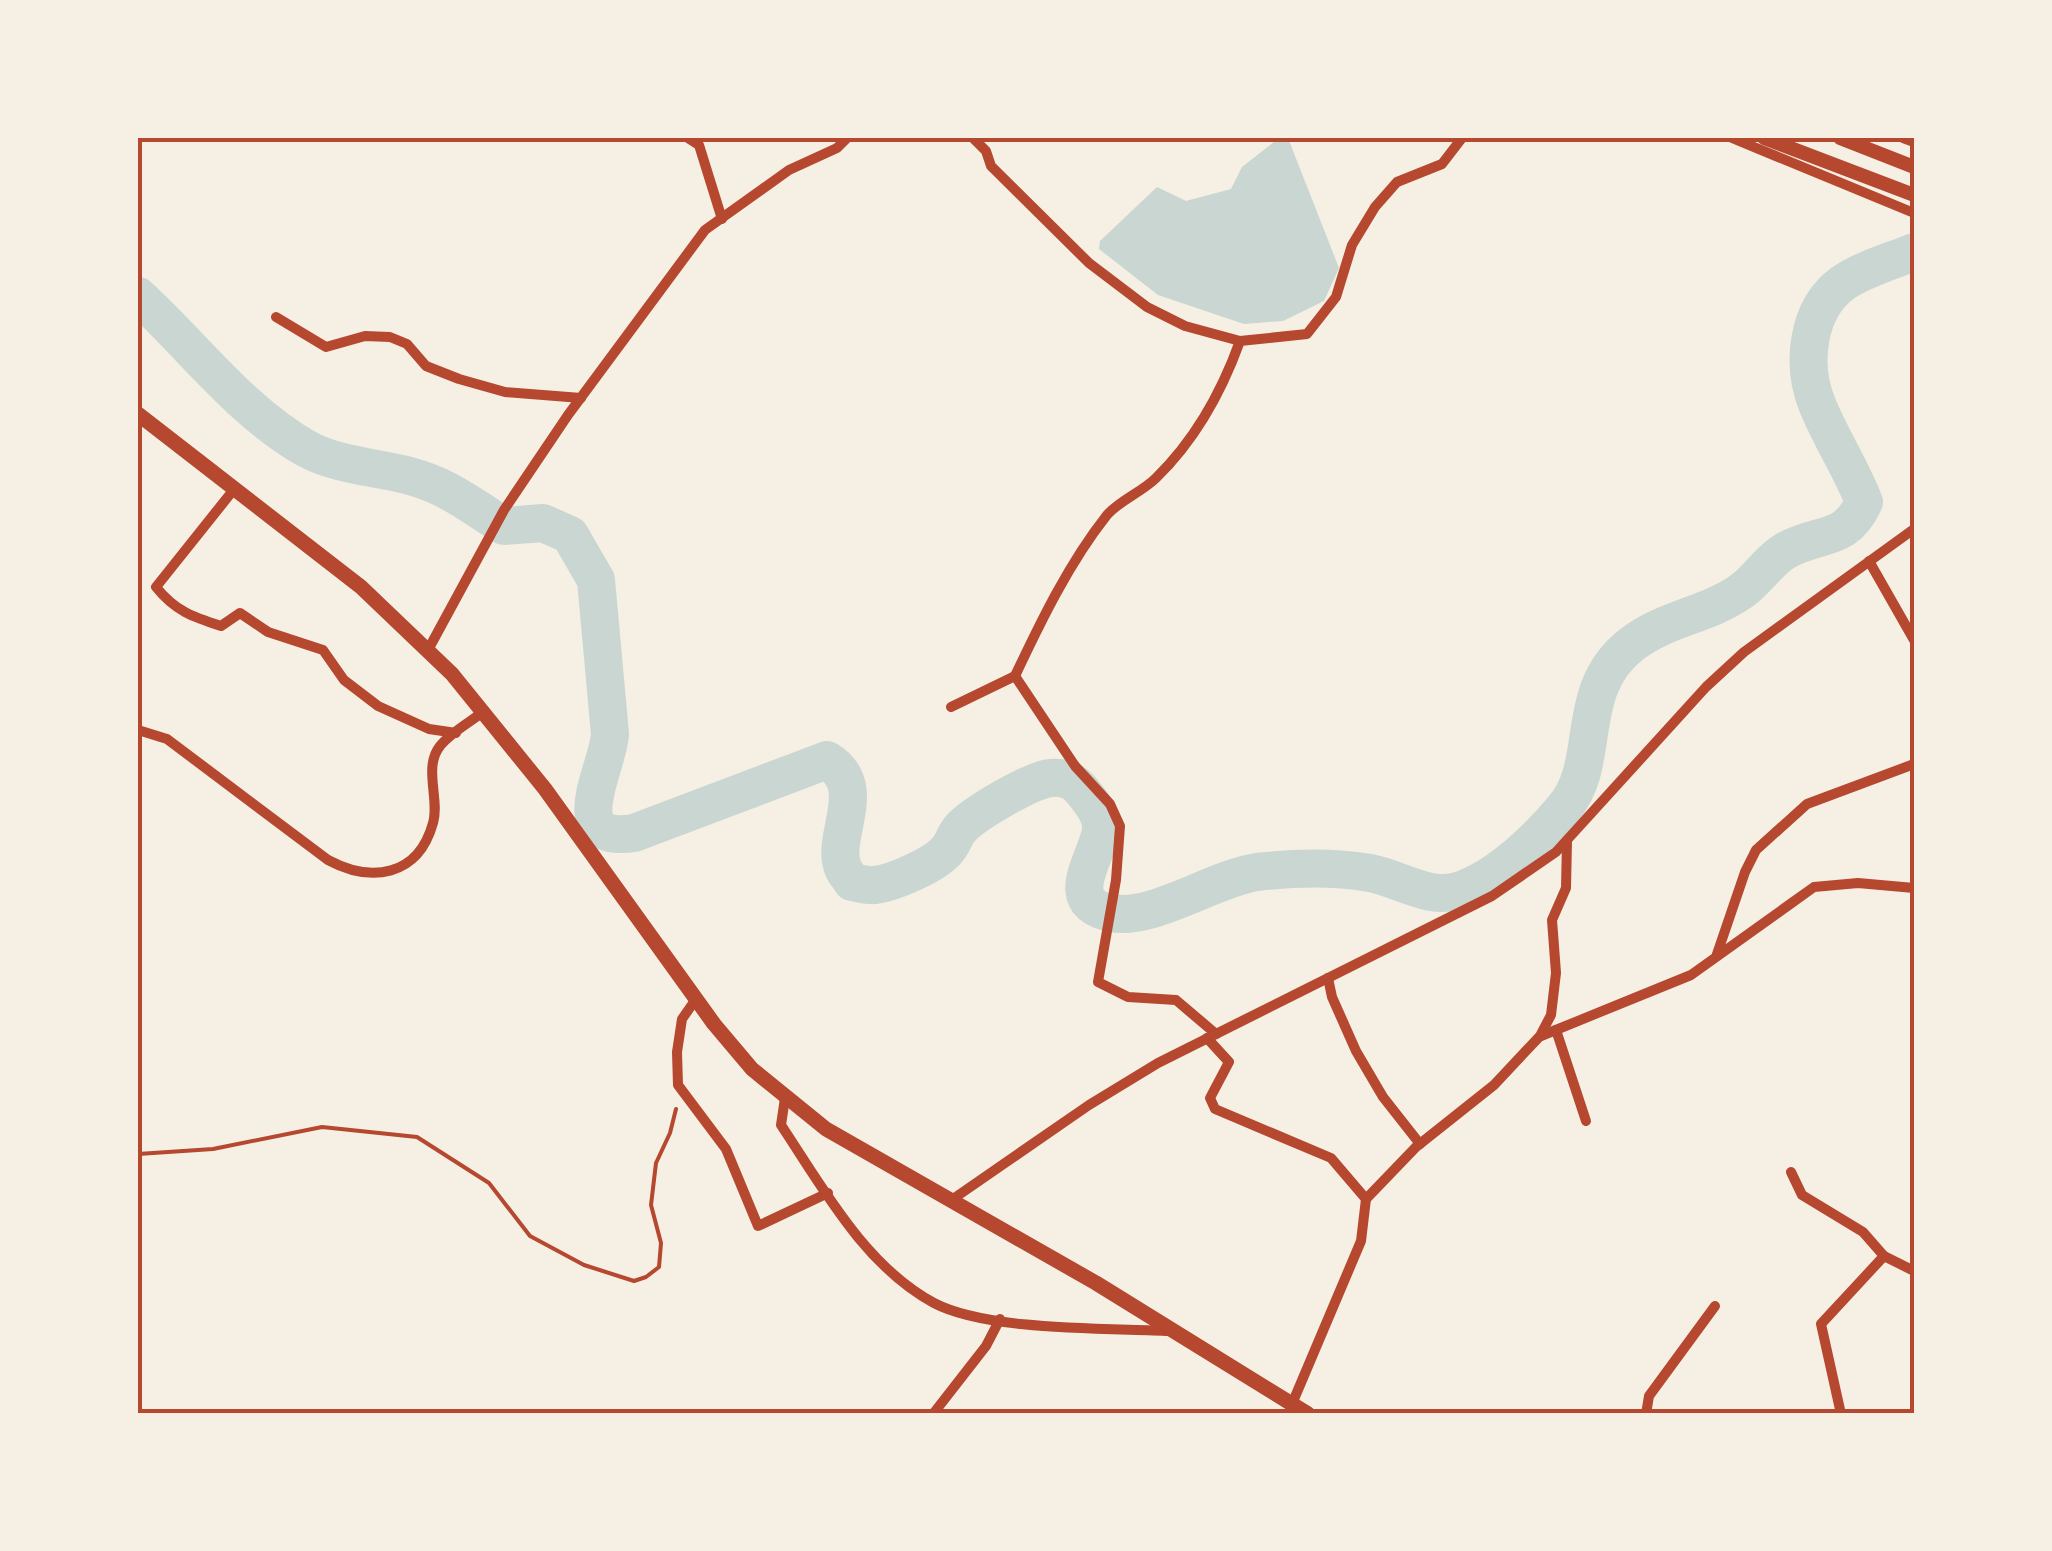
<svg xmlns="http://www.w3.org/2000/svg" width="2052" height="1551" font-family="Roboto,sans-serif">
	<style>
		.water { fill: #c9d6d2 }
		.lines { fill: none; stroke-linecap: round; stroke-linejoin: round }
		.river { stroke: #c9d6d2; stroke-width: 38 }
		.path { stroke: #b5482f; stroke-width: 4 }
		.minor { stroke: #b5482f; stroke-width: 10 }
		.secondary { stroke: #b5482f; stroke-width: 14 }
		.primary { stroke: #b5482f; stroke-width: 15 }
		.neatline { fill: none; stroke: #b5482f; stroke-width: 4 }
	</style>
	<rect width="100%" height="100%" fill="#f6efe4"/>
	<path class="water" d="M1279,138H1288L1339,268L1324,301L1283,321L1244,324L1158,295L1099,249L1100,241L1157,187L1186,201L1231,189L1242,167Z"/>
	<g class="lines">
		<path class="river" d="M138,296C193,346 240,411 307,449C339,466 377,467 410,476C450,487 470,505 504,526L543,523L570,535L596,580L610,734C608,769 561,844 634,833L827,760C871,787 830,836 843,868C845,873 849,877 852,882C859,883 868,886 875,885C893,883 937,864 948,849C953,843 955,835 960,829C973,814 1031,780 1051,778C1066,777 1074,781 1083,792C1091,802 1100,812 1101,825C1104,850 1055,903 1112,913C1152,921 1215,878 1257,872C1292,868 1335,867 1370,873C1398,878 1429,900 1458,891C1498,878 1538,839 1564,808C1603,762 1572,690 1632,644C1666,618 1707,615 1740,592C1757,581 1768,561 1785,551C1819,531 1845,544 1864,502C1851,468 1830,437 1817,404C1801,364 1807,309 1843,283C1863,269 1892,261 1914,252"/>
		<path class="path" d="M138,1154L213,1149L322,1127L417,1137L489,1183L530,1236L584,1265L634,1281L646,1277L659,1267L661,1243L651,1205L656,1163L670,1133L676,1109"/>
		<g class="minor">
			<path d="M688,138L699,145L722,219"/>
			<path d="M973,138L986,151L991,166L1089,263L1147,307L1185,326L1240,341"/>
			<path d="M1732,138L1914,213"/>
			<path d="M1903,138L1914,142"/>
			<path d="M276,317L326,347L365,336L390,337L407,344L426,366L459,379L505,392L581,398"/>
			<path d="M235,488L156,587C175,611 193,617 221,626L240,613L268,632L323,650L344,680L378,706L429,729L456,733"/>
			<path d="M1869,561L1914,640"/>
			<path d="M428,650L504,510L568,415L705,230L789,170L837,148L847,138"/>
			<path d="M1015,676C1041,621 1069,563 1107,515C1120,500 1142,492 1156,478C1194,441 1222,391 1240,341L1307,334L1336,297L1352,245L1375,207L1397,182L1442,164L1462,138"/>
			<path d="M951,707L1015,676L1075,766L1110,804L1120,826L1116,880L1098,982L1128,997L1176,1000L1216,1034"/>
			<path d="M138,730L167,739L328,860C371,883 418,877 433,823C440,800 423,767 440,746C450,733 470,722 483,712"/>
			<path d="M1717,954L1745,872L1756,850L1807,804L1914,764"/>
			<path d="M1328,978L1332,997L1356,1051L1383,1097L1420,1144"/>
			<path d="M696,999L682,1019L677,1052L678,1085L726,1149L758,1226L828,1193"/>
			<path d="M1556,1030L1586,1121"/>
			<path d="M1541,1036L1691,975L1814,887L1858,883L1914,888"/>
			<path d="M1207,1038L1229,1062L1210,1098L1215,1109L1331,1158L1366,1199"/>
			<path d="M785,1098L781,1125C823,1188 865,1266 934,1303C987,1331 1107,1328 1169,1331"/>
			<path d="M1791,1172L1802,1195L1863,1232L1884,1256L1821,1324L1841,1414"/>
			<path d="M950,1201L1089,1105L1158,1063L1492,896L1556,852L1706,687L1744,652L1914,529"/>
			<path d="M1884,1256L1914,1271"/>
			<path d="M1292,1404L1361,1241L1366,1199L1416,1147L1494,1085L1540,1036L1551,1015L1556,973L1552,920L1566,888L1567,841"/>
			<path d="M933,1414L986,1346L1000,1319"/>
			<path d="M1646,1414L1649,1396L1715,1306"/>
		</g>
		<g class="secondary">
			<path d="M1764,138L1914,195"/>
			<path d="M1840,138L1914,167"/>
		</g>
		<path class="primary" d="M138,414L361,587L452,674L545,789L714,1024L752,1069L826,1129L1096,1283L1308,1414"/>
	</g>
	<rect width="2052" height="1551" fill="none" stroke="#f6efe4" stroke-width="280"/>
	<rect x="140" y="140" width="1772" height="1271" class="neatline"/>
</svg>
